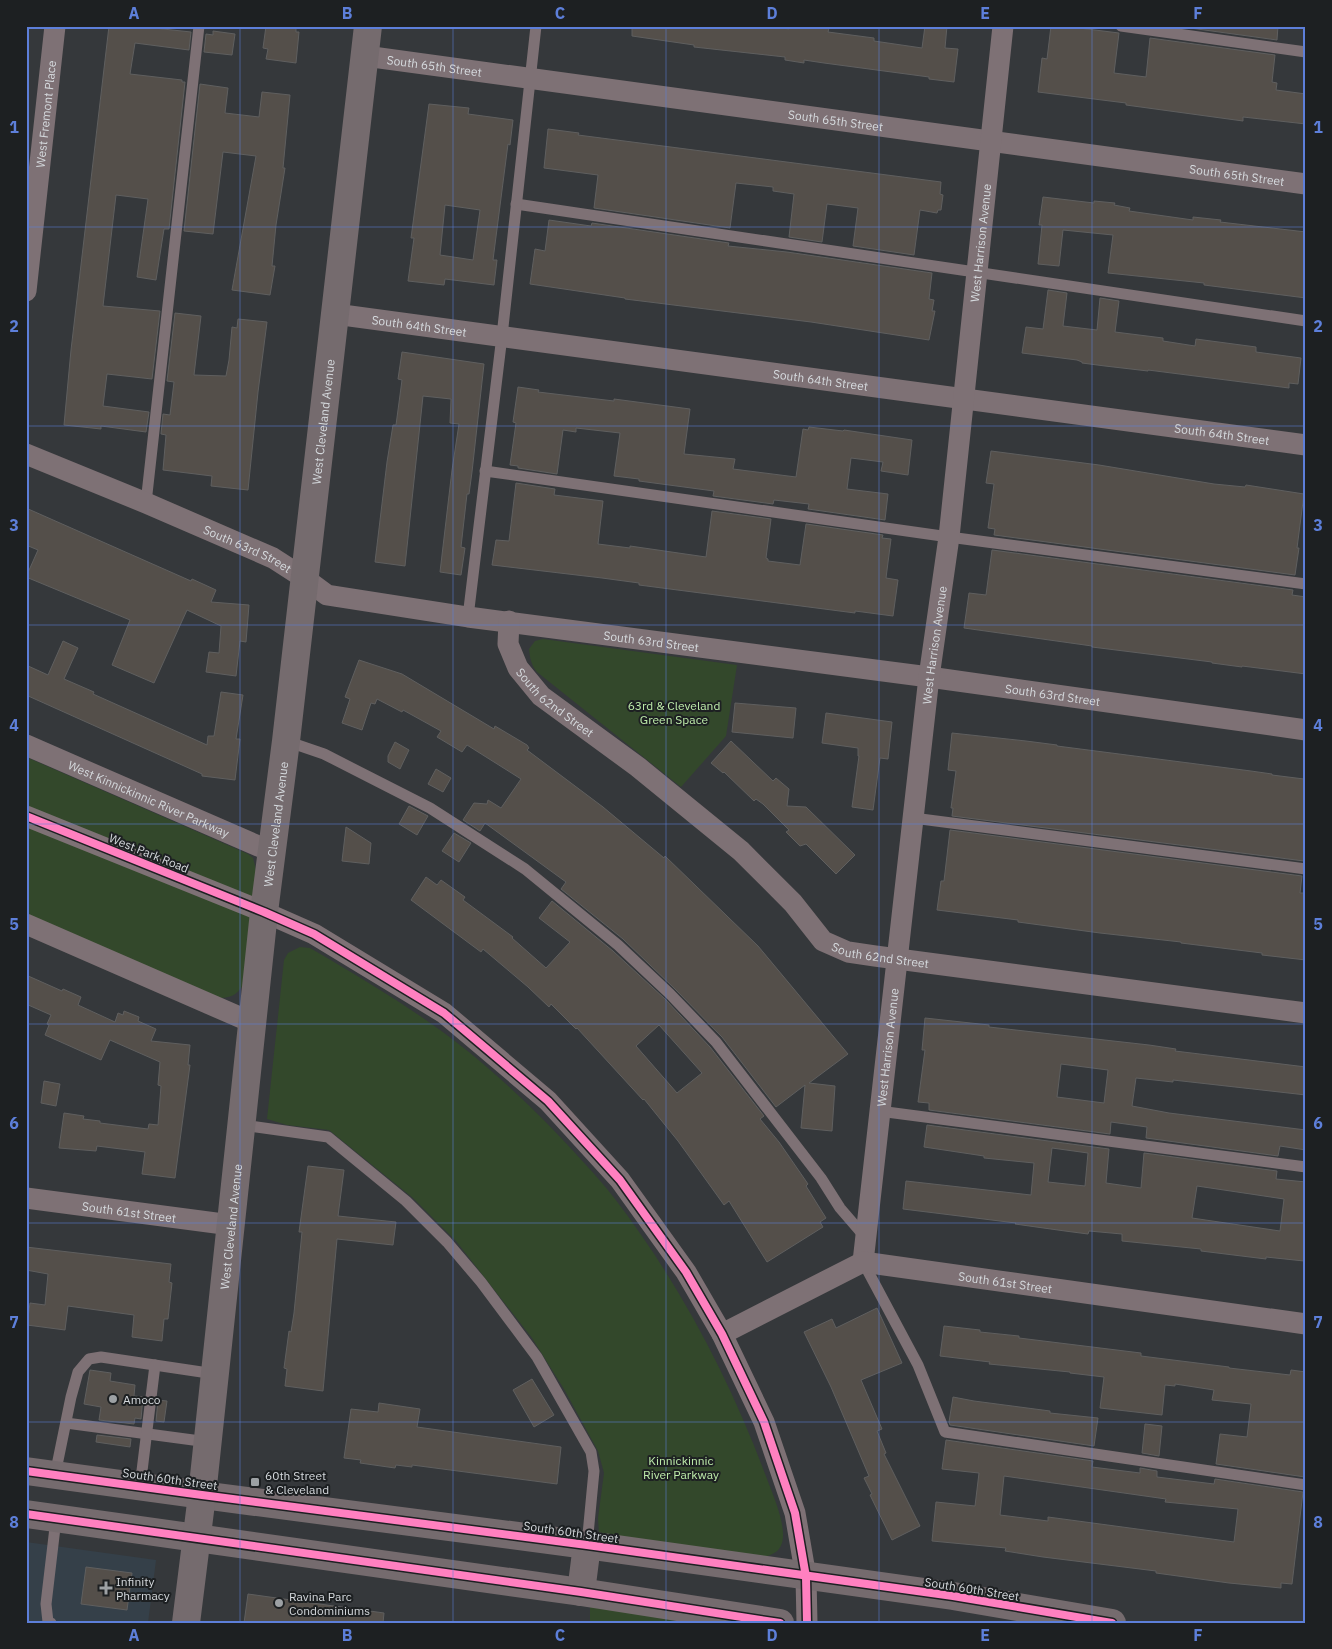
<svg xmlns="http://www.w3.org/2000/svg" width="1332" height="1649" font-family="'IBM Plex Sans',sans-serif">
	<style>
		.built { fill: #354049 }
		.green { fill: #33482b }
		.building { fill: #544f4a; stroke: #5f5f5f; fill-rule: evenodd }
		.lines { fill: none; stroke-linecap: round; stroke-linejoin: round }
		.lane { stroke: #7e7175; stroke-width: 11 }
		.street { stroke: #7e7175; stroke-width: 21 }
		.secondary { stroke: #756b6e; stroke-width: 28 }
		.cycleway-casing { stroke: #1d2022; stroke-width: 11 }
		.cycleway { stroke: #ff80c0; stroke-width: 8 }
		.grid { fill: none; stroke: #5d7fda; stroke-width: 1; stroke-opacity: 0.55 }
		.poi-dot { fill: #9da1a4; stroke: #1d2022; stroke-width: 2 }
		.labels { text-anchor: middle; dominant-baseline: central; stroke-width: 4; stroke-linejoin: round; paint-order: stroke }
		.street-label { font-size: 12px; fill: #d5d9dd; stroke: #1d2022 }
		.park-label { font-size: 12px; fill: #bfedab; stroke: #1d2022 }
		.poi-label { font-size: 12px; fill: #d5d9dd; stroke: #1d2022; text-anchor: start }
		.neatline { fill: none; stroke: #5d7fda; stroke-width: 2 }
		.grid-label { font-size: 16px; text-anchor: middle; font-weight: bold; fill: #5d7fda }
	</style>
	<rect width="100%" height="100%" fill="#35383b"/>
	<path class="built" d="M26,1542L156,1560L148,1623H26Z"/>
	<g class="green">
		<path d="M543,639L737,665L726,736L681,787L537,672C531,665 530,658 529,649L535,641Z"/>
		<path d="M26,757L248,854L253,858L256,870L243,985C236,996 230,998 217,998L26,914Z"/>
		<path d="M300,947L310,948C375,986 441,1025 497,1076C529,1104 558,1134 586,1165C596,1176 606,1187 615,1199C680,1284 730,1379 767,1479C773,1495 791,1535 779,1549C776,1553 770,1555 765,1557L599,1534L598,1518L604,1473L598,1451L564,1389L532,1338L456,1241L413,1198L329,1130L287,1125L267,1119L284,960L288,953Z"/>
		<path d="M590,1606L710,1623H590Z"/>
	</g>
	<g class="building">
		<path d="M109,26H135L191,32L189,50L135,43L130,74L182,80V82H185L169,229H164L156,280L137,277L148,199L116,195L103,306L160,311L152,379L107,374L103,406L149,412L146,432L101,426V429L64,425L71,350Z"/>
		<path d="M266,26H296V32H299L296,63L266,59L268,49L263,48Z"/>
		<path d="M632,26H770L789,29L790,26H817L829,28L828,32L874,38V41L922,48L925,26H947L945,48L958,49L954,82L929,79V77L824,63L804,60V63L785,60V57L694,47V45L632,36Z"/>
		<path d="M1051,26H1063L1119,33L1114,73L1146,77L1150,38L1275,55L1272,82L1277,83L1276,90L1306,94V124L1243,117V121L1126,105V103L1038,92L1042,58L1047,59Z"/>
		<path d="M1190,26H1278L1277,40L1190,28Z"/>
		<path d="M213,31L235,34L232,55L204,52L206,34L213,35Z"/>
		<path d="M200,84L228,88L225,113L259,117L262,92L290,95L283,168H285L276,225L272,266H275L270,295L232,290L256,156L223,152L213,234L184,231Z"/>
		<path d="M429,104L469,108L468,114L513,120L510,145L508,144L493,260H497L494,285L445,279L444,285L408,281L414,238H411ZM445,205L480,210L473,260L440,255Z"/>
		<path d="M548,129L579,133L578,135L941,182L940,194L943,195L941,210H938L937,213L920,210L914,255L853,246L858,208L827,204L822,242L789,237L794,194L773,191V187L736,183L730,228L594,208L598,175L544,168Z"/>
		<path d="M1043,197L1094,203V201L1115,203L1114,205L1130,208L1129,211L1193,220V217L1221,220L1220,222L1306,232V298L1204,285V283L1108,273L1113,235L1063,230L1059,266L1038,264L1042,225H1039Z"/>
		<path d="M549,220L591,226L592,223L729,243L728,246L787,252L932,273L929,299L934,300L932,311H935L929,340L811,322L625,299V298L530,284L535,249L545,251Z"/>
		<path d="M1048,290L1067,293L1063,326L1097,330L1100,298L1119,301L1115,332L1163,338V341L1195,346L1196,339L1256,347V352L1301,358L1298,384L1289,383V388L1148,370V371L1105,366L1082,363V362L1077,360L1022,353L1026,327L1043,329Z"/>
		<path d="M175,313L201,316L194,375L226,376L229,360L232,327L237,328L238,319L267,322L258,392L248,490L211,486L212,476L163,470L166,435L161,434L163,414L170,415L174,382L167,381Z"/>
		<path d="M402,352L484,364L472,472L469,494H467L461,547L465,548L461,575L440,572L452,470L459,424L450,423L451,399L423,396L405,566L375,562L387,462L393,425H396L402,380L398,379Z"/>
		<path d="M518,387L539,390L538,392L614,401V399L690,409L684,454L735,459L733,469L796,477L803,429L808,430L809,427L843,431L844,430L912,440L908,475L881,471L883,462L851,458L847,489L888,494L885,520L808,509L809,504L774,500L773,504L713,496L714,491L639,481V479L614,476L620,433L576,428V432L563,430L557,474L518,468V466L510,465L516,423L513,422Z"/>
		<path d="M991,451L1099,465L1214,484L1245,487L1246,485L1304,494L1297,548H1299L1295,575L994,535L995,529L988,528L994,484L986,483Z"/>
		<path d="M516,483L555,489L554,495L603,501L598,544L630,548V546L706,557L712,511L771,519L766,558L768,559V561L800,565L806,524L883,535L882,538L891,539L886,578L898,580L893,616L855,611V613L639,585V583L602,578L492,565L496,540L509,541Z"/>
		<path d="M26,508L191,581L192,579L216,590L211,602L249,605L246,642L240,641L236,676L206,672L209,652L219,653L221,626L187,610L154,683L112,665L130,620L26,577L38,550L26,545Z"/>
		<path d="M992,550L1293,590L1292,595L1306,597V674L1242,666V667L1212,663V662L1092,647V646L964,628L969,593L986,595Z"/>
		<path d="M63,641L78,648L64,679L94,692L93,694L207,745L208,736H214L221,692L243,695L236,739H240L235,780L202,776V774L26,695V665L48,675Z"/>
		<path d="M359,660L402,674L494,729L495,726L527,745L529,748L527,750L603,807L664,858L665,856L758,946L848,1054L809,1083L835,1086L832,1131L801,1128L805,1085L776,1107L722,1037L675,989L623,939L561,889L566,882L485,823L480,831L463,820L474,803L487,804L488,800L501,808L521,779L467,745L462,752L437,737L441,731L403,710L402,712L377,699L375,704L371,703L362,730L342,723L350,699L345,697Z"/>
		<path d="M735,703L796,708L793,738L732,732Z"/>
		<path d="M826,713L892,722L888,759L880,758L873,810L852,807L859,756H858V748L822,743Z"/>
		<path d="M952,733L1026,741L1057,745V746L1251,771L1272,774V775L1304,779V782H1306V846L1304,861L952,816L953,808H951L956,771L948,770Z"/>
		<path d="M731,741L773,781L776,778L789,789L787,806L806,807L855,855L836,874L806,844L800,846L786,832L789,830L763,804L756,799L754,801L724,772L723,773L711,763Z"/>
		<path d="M395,742L409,750L400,769L388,762V756Z"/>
		<path d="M436,769L451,778L443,792L428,784Z"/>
		<path d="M409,806L428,816L417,835L399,824Z"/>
		<path d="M346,827L371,843L369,864L342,861Z"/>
		<path d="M950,830L1302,876L1300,893H1306V960L1262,955V953L1181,943V942L1100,933L1018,922V920L937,910L941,881H944Z"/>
		<path d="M454,833L471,843L459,862L442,851Z"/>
		<path d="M426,877L437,885L441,880L465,897L463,900L513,937L512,938L546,968L570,942L539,918L552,901L613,951L665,999L710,1047L764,1116L760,1119L779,1142L808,1184L806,1186L826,1218L820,1222L823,1227L767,1262L729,1201L724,1205L678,1141L644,1099L643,1100L577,1028L576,1029L551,1004L549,1007L528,987L483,949L481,952L411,900ZM659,1025L702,1073L677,1093L636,1046Z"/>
		<path d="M26,975L62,991L63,989L81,997L78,1005L115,1022L118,1013L123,1015L124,1011L139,1017L138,1021L156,1029L151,1041L190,1045L188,1065H190L175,1178L142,1174L145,1152L97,1146L96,1151L59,1148L64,1113L84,1116L83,1119L100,1121V1123L148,1129L149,1124L158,1125L161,1086L158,1085L160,1062L110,1040L101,1060L45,1035L49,1025L47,1024L51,1015L26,1004Z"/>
		<path d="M925,1018L989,1025V1027L1149,1045L1176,1049L1175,1051L1306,1067V1095L1173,1080V1082L1136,1078L1132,1106L1169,1113L1306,1130V1150L1280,1146L1278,1156L1146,1138L1147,1127L1111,1122L1110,1134L929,1110V1103L918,1102L925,1050H922ZM1061,1064L1108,1070L1104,1103L1057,1097Z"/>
		<path d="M44,1081L60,1084L56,1106L41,1103Z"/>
		<path d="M927,1125L1109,1149L1106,1183L1141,1188L1144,1153L1277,1171L1276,1179L1306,1182V1242L1304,1261L1266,1257V1259L1201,1251V1249L1122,1241V1234L1089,1231L1088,1234L1065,1231L1015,1224L1016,1223L903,1209L906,1181L1031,1195L1034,1163L984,1158V1156L924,1147ZM1052,1148L1088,1153L1085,1186L1048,1182ZM1197,1186L1284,1199L1280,1231L1192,1218Z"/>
		<path d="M308,1166L344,1170L338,1216L396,1222L393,1245L337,1239L323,1391L285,1386L287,1369L284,1368L289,1331L291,1332L294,1313L302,1232H299Z"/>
		<path d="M26,1247L171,1264L169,1282L172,1283L168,1319H164L162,1341L132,1337L134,1315L68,1306L65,1330L27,1325L30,1303L45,1305L48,1274L26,1270Z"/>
		<path d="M877,1308L902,1363L861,1380L882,1429L877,1431L886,1453L884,1454L920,1526L892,1540L870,1495L872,1494L864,1478L869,1476L831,1387L804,1332L832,1319L836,1328Z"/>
		<path d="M944,1326L980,1330V1332L1019,1336V1338L1141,1353V1356L1229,1367V1368L1290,1375L1291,1370L1306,1372L1305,1477L1216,1464L1220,1434L1247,1437L1251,1404L1212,1400L1214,1390L1175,1384V1386L1165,1385L1162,1415L1100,1408L1104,1377L1070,1373V1372L989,1364L990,1362L940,1356Z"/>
		<path d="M90,1370L111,1373L110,1381L135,1385L134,1396L143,1397L141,1419L135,1418L134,1424L99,1420L101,1407L84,1404Z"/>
		<path d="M532,1379L554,1415L534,1427L513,1390Z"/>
		<path d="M953,1397L974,1401L1050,1411V1413L1098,1418L1094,1446L950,1425L949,1422Z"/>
		<path d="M158,1400L167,1401L164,1422L156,1421Z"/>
		<path d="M379,1403L420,1409L417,1427L561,1447L557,1484L412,1465V1467L396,1465L395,1468L360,1463L361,1460L344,1458L351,1409L378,1412Z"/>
		<path d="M1145,1424L1162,1426L1159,1456L1142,1453Z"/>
		<path d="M97,1435L131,1439L130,1447L96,1442Z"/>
		<path d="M946,1440L1093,1461L1092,1467L1140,1473V1468L1157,1471V1477L1214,1484L1215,1479L1303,1492L1292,1584L1281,1583V1588L1229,1583L1156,1573V1571L1043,1557L1005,1551L1006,1548L932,1541L936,1502L975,1506L979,1473L942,1469ZM1004,1476L1166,1499L1165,1502L1238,1509L1234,1542L1048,1517V1521L1000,1515Z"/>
		<path d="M86,1567L132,1573L127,1610L81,1604Z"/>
		<path d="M248,1594L384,1613L383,1623H244Z"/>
	</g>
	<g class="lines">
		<g class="lane">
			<path d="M1121,26L1306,52"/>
			<path d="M516,204L1306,321"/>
			<path d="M485,471L949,537L1306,584"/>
			<path d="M146,503L199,26"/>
			<path d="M468,617L502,336L536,26"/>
			<path d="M286,741L324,754L430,808L525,869L618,945L670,994L716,1042L821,1178L840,1208L865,1237"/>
			<path d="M913,818L1306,869"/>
			<path d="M879,1111L1306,1167"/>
			<path d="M242,1125L328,1137L406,1201L447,1242L481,1282L537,1357L591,1452L594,1471L587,1545"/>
			<path d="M863,1262L918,1365L945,1432L1306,1485"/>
			<path d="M66,1423L208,1442"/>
			<path d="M55,1475L71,1397L78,1372L89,1359L101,1357L215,1374"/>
			<path d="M140,1487L155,1365"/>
			<path d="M51,1623L48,1622L46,1604L56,1519"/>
		</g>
		<g class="street">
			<path id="s1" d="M365,56L1306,184"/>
			<path id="s2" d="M26,291L55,26"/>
			<path id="s3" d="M335,314L1306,445"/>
			<path id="s4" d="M26,454L146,503L273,558L304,578L327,595L468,617L929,677L1306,730"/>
			<path id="s5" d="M509,621L508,644L518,668L541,696L638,767L741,851L793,903L823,941L848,952L875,956L1306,1013"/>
			<path id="s6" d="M26,745L272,852"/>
			<path d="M26,816L264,912L314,934L444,1013L548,1101L620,1180L686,1272L722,1334L764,1422L795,1513L806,1577L807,1623"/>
			<path d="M26,924L253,1023"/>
			<path id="s7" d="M26,1198L231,1225"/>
			<path id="s8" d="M863,1262L929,677L949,537L1003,26"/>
			<path id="s9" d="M722,1334L863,1262L1306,1324"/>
		</g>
		<g class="secondary">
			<path d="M26,1471L202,1495L587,1545L953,1596L1112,1623"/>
			<path d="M26,1514L581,1592L780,1623"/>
			<path d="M581,1592L587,1545"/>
			<path id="s10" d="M186,1623L202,1495L264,912L286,741L368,26"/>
		</g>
		<defs>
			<g id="cycleway">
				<path d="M26,816L264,912L314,934L444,1013L548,1101L620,1180L686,1272L722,1334L764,1422L795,1513L806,1577L807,1623"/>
				<path d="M26,1471L202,1495L587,1545L953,1596L1112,1623"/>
				<path d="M26,1514L581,1592L780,1623"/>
			</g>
		</defs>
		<use href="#cycleway" class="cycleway-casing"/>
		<use href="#cycleway" class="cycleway"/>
	</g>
	<path class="grid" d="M240,26V1623M453,26V1623M666,26V1623M879,26V1623M1092,26V1623M26,227H1306M26,426H1306M26,625H1306M26,824H1306M26,1024H1306M26,1223H1306M26,1422H1306"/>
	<g class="poi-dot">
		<circle cx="113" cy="1399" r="5"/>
		<rect x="250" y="1477" width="10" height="10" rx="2.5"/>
		<path d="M103.5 1580.5h5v5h5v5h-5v5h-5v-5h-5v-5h5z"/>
		<circle cx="279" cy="1603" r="5"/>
	</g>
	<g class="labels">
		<g class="street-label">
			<text stroke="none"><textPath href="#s1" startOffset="70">South 65th Street</textPath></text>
			<text stroke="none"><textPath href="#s2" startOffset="178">West Fremont Place</textPath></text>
			<text stroke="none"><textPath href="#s1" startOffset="475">South 65th Street</textPath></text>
			<text stroke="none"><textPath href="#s1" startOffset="880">South 65th Street</textPath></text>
			<text stroke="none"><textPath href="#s8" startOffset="1026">West Harrison Avenue</textPath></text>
			<text stroke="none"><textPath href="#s3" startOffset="85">South 64th Street</textPath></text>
			<text stroke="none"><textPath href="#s3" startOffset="490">South 64th Street</textPath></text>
			<text stroke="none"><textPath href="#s10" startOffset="1209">West Cleveland Avenue</textPath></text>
			<text stroke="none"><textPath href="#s3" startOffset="895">South 64th Street</textPath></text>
			<text stroke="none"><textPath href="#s4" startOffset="241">South 63rd Street</textPath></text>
			<text stroke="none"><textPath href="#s4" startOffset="661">South 63rd Street</textPath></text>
			<text stroke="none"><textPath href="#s8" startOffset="621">West Harrison Avenue</textPath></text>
			<text stroke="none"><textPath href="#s4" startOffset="1066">South 63rd Street</textPath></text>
			<text stroke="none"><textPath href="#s5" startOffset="100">South 62nd Street</textPath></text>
			<text stroke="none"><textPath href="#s6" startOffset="134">West Kinnickinnic River Parkway</textPath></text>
			<text stroke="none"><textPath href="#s10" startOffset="804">West Cleveland Avenue</textPath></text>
			<text transform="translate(149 853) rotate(22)">West Park Road</text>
			<text stroke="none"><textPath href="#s5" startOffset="520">South 62nd Street</textPath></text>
			<text stroke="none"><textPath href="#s8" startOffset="216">West Harrison Avenue</textPath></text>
			<text stroke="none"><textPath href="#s7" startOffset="104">South 61st Street</textPath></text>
			<text stroke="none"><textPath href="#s10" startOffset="399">West Cleveland Avenue</textPath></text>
			<text stroke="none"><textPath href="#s9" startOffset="302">South 61st Street</textPath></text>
			<text transform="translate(170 1479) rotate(8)">South 60th Street</text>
			<text transform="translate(571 1532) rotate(8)">South 60th Street</text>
			<text transform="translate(972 1589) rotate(9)">South 60th Street</text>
		</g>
		<g class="park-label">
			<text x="674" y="705">63rd &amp; Cleveland<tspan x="674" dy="14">Green Space</tspan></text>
			<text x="681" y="1460">Kinnickinnic<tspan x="681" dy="14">River Parkway</tspan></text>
		</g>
		<g class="poi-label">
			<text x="123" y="1399">Amoco</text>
			<text x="265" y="1475">60th Street<tspan x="265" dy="14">&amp; Cleveland</tspan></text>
			<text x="116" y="1581">Infinity<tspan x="116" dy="14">Pharmacy</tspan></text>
			<text x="289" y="1596">Ravina Parc<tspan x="289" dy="14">Condominiums</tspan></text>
		</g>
	</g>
	<rect width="1332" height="1649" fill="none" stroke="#1d2022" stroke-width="55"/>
	<rect x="28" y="28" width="1276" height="1594" class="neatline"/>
	<g class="grid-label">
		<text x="134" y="19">A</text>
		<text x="347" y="19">B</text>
		<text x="560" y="19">C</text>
		<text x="772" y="19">D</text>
		<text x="985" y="19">E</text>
		<text x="1198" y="19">F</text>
		<text x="14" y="133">1</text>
		<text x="1318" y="133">1</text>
		<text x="14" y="332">2</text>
		<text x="1318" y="332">2</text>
		<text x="14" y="531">3</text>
		<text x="1318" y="531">3</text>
		<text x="14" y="731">4</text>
		<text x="1318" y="731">4</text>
		<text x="14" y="930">5</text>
		<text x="1318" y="930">5</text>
		<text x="14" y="1129">6</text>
		<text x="1318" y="1129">6</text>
		<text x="14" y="1328">7</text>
		<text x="1318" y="1328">7</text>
		<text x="14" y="1528">8</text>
		<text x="1318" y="1528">8</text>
		<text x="134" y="1641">A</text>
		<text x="347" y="1641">B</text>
		<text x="560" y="1641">C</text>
		<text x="772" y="1641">D</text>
		<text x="985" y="1641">E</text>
		<text x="1198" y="1641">F</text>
	</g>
</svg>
